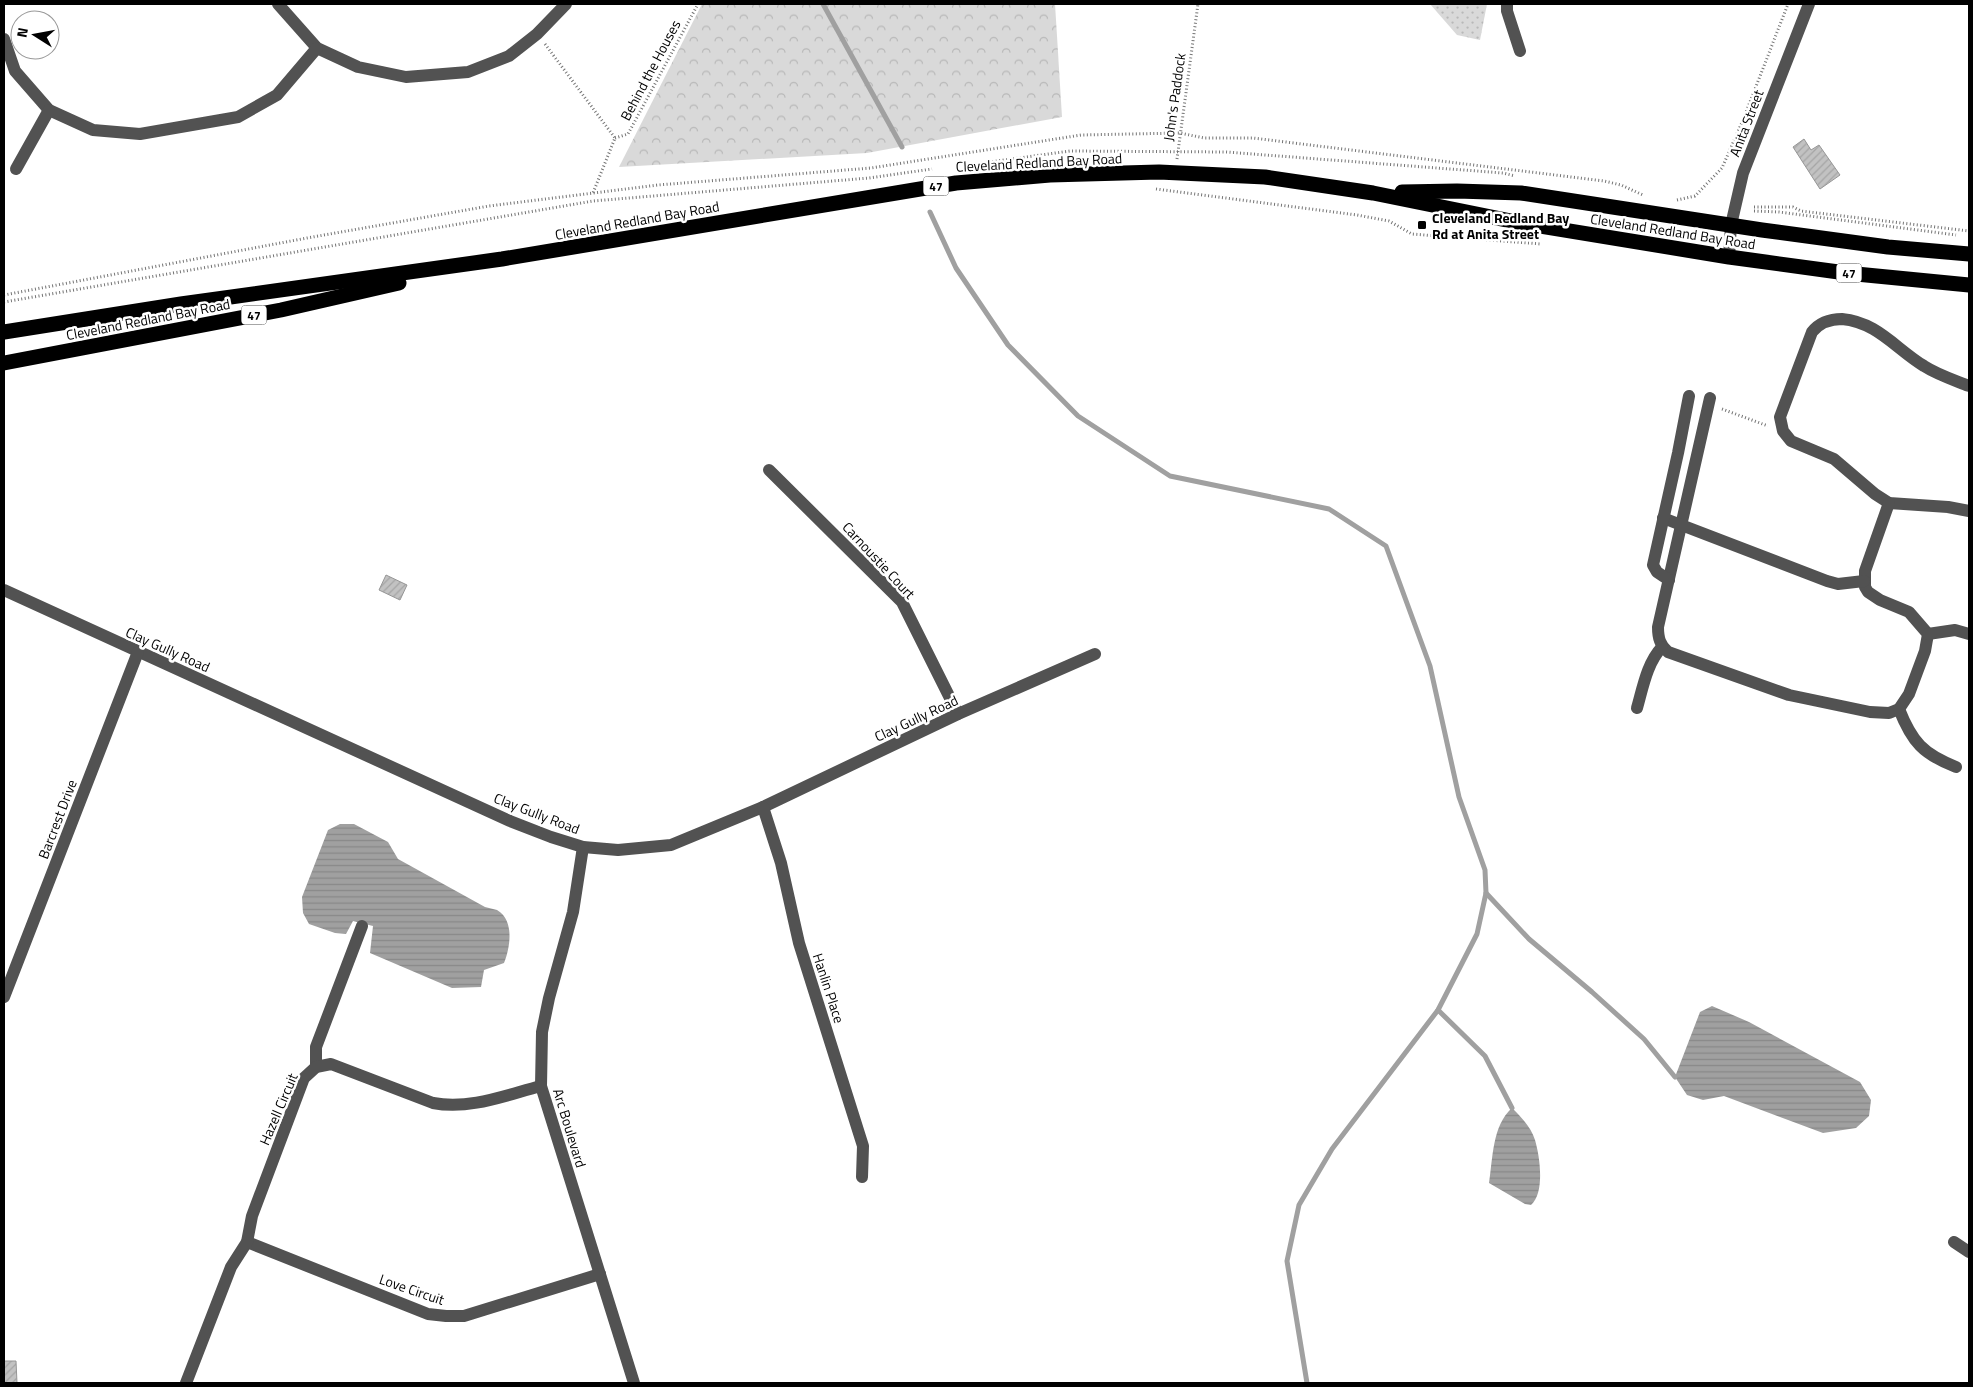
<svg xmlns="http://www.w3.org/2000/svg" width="1973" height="1387" font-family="'Titillium Web',sans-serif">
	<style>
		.grass { fill: url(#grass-dots) }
		.forest { fill: url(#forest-crowns) }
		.water { fill: url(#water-rules) }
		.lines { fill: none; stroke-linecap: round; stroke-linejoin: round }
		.stream { stroke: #a0a0a0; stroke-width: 5 }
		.building { fill: url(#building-hatch); stroke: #969696 }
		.path { stroke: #747474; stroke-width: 3; stroke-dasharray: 1 2.5; stroke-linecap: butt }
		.minor { stroke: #525252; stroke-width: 12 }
		.highway { stroke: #000; stroke-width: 15 }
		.poi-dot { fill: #000; stroke: #fff; stroke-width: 2 }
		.labels { text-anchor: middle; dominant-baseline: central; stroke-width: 5; stroke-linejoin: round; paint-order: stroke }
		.shield { fill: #fff; stroke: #4c4c4c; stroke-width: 1 }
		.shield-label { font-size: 12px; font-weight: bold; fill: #000 }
		.street-label { font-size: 14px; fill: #000; stroke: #fff }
		.poi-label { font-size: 14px; font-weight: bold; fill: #000; stroke: #fff; text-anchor: start }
	</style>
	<defs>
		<pattern id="grass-dots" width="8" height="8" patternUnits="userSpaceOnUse" patternTransform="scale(1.25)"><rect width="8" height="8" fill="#d9d9d9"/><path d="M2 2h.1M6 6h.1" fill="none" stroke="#b8b8b8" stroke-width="1.8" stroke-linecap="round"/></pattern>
		<pattern id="forest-crowns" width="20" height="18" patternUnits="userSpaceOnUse" patternTransform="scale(1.25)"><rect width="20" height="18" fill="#d9d9d9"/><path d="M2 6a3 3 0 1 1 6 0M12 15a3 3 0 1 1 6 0" fill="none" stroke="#b8b8b8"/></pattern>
		<pattern id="water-rules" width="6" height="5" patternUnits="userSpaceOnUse" patternTransform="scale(1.25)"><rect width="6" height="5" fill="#a0a0a0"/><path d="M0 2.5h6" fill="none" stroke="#888"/></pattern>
		<pattern id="building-hatch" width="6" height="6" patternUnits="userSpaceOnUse" patternTransform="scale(1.25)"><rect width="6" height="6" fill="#c2c2c2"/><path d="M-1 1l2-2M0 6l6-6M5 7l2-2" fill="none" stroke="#a5a5a5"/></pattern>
	</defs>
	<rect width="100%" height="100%" fill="#fff"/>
	<path class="grass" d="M1430,4H1487L1480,40L1457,35Z"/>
	<path class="forest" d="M702,4H1055L1062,117L867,153L619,167Z"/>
	<g class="water">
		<path d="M340,824H354L388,842L398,859L485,907C489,908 493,909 497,910C515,920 510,948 504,963L484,970L481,987L452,988L370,953L373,926L353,921L346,934L335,933L309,924L303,913L302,897L328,830Z"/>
		<path d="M1712,1006L1749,1022L1860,1082L1871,1100L1869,1116L1856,1128L1823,1133L1724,1096L1703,1100L1687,1095L1675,1077L1700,1012Z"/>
		<path d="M1512,1108C1521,1117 1531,1127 1535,1140C1540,1157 1545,1193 1531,1205L1525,1204L1489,1183C1493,1158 1492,1126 1512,1108Z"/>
	</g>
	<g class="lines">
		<g class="stream">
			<path d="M823,4L902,147"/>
			<path d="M930,212L956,268L1008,345L1078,416L1170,476L1329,509L1386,546L1430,666L1459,797L1485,870L1486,893L1477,934L1438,1010L1332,1149L1299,1205L1287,1261L1307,1383"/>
			<path d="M1486,893L1529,939L1592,992L1644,1039L1675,1077"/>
			<path d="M1438,1010L1485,1056L1512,1108"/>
		</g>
	</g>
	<g class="building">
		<path d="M1804,139L1811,150L1819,145L1840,175L1820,189L1793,147Z"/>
		<path d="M386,575L407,585L400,600L379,590Z"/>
		<path d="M4,1361H16L17,1383H4Z"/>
	</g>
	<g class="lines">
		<g class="path">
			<path d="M545,44L615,138L593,193"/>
			<path d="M615,138L628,134L698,4"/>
			<path d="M1177,159L1198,4"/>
			<path d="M968,165L1070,151L1226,152L1503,173L1515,176"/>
			<path d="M1156,189L1357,215L1389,221L1412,234L1541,244"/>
			<path d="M1677,200L1695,196L1722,168L1743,120L1788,4"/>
			<path d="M1754,207H1793L1801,211L1969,231"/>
			<path d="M1754,211L1779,212L1956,235"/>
			<path d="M4,295L307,238L489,206L658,185L871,168L1081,135L1180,133L1204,138H1253L1604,181L1621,185L1643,195"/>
			<path d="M4,302L593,201L869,178L932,169"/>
			<path d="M1722,409L1768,426"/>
		</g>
		<g class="minor">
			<path d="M278,4L317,48L358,67L406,77L468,72L509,56L537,34L566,4"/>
			<path d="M1507,4V11L1520,51"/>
			<path d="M4,39L15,71L49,110L93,130L140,134L238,117L277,95L317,48"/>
			<path d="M16,169L49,110"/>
			<path d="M1729,257L1731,225L1743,173L1809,4"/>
			<path d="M1969,386C1954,380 1938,375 1924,366C1896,349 1877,322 1842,319C1830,319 1820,322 1812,332L1780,417L1783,431L1791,441L1834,459L1875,494L1889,503L1948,507L1969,511"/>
			<path d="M1710,398L1658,627C1658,638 1660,645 1668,652L1789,695L1870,712L1889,713L1899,709L1909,694L1925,651L1928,634L1909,612L1880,600L1868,592L1865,587V571L1889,503"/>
			<path d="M769,470L902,602L958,714"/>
			<path d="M1663,518L1827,581L1838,584L1864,581"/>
			<path d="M1669,580L1657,572L1653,565L1678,453L1689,396"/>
			<path d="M4,590L510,821L551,837L583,847L618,850L671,845L763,807L958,714L1095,654"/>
			<path d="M1928,634L1955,630L1969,634"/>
			<path d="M1637,708C1643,687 1647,663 1662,647"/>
			<path d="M1899,709C1912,742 1923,754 1956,767"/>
			<path d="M763,807L781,863L799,943L863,1146L862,1177"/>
			<path d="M583,847L573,912L549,998L542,1032L541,1086L634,1383"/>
			<path d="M4,997L138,652"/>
			<path d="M316,1067V1047L362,926"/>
			<path d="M247,1242L428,1314L446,1316H464L600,1274"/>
			<path d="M1954,1242L1969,1252"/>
			<path d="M186,1383L231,1267L247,1242L252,1216L304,1078L316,1067L331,1064L433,1103C470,1110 506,1095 541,1086"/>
		</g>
		<g class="highway">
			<path d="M1402,192L1457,191L1521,193L1762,230L1888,247L1969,254"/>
			<path d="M4,332L181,304L502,259L956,183L1050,175L1159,172L1265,177L1373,193L1521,223L1729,257L1846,273L1969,285"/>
			<path d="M4,363L281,310L399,283"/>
		</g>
	</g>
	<rect class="poi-dot" x="1417" y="220" width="10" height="10" rx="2.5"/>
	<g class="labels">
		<g class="shield">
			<rect x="923.5" y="176.5" width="25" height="19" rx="4"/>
			<rect x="1836.5" y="263.5" width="25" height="19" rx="4"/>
			<rect x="241.5" y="305.5" width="25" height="19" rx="4"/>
		</g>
		<g class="shield-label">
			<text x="936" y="186">47</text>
			<text x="1849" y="273">47</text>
			<text x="254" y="315">47</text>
		</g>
		<g class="street-label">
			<text transform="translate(650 70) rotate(-62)">Behind the Houses</text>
			<text transform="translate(1174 97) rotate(-82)">John's Paddock</text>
			<text transform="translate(1746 123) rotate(-69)">Anita Street</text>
			<text transform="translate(1039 162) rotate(-3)">Cleveland Redland Bay Road</text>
			<text transform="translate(637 220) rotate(-10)">Cleveland Redland Bay Road</text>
			<text transform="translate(1673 231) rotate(9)">Cleveland Redland Bay Road</text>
			<text transform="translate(148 319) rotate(-11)">Cleveland Redland Bay Road</text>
			<text transform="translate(879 560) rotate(47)">Carnoustie Court</text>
			<text transform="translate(168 649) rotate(24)">Clay Gully Road</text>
			<text transform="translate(916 718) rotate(-25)">Clay Gully Road</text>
			<text transform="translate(537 813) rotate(21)">Clay Gully Road</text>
			<text transform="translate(57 819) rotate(-69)">Barcrest Drive</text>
			<text transform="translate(829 988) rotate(72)">Hanlin Place</text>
			<text transform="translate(278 1109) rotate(-67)">Hazell Circuit</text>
			<text transform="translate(570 1128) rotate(73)">Arc Boulevard</text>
			<text transform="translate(412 1289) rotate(19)">Love Circuit</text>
		</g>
		<g class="poi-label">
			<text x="1432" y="217">Cleveland Redland Bay<tspan x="1432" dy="16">Rd at Anita Street</tspan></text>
		</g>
	</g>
	<rect width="1973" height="1387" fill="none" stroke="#000000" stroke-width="10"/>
	<g transform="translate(35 35) rotate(281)"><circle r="24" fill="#ffffff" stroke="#999999"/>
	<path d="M0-4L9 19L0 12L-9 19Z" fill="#000000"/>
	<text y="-8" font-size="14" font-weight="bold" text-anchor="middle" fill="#000000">N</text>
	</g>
</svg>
